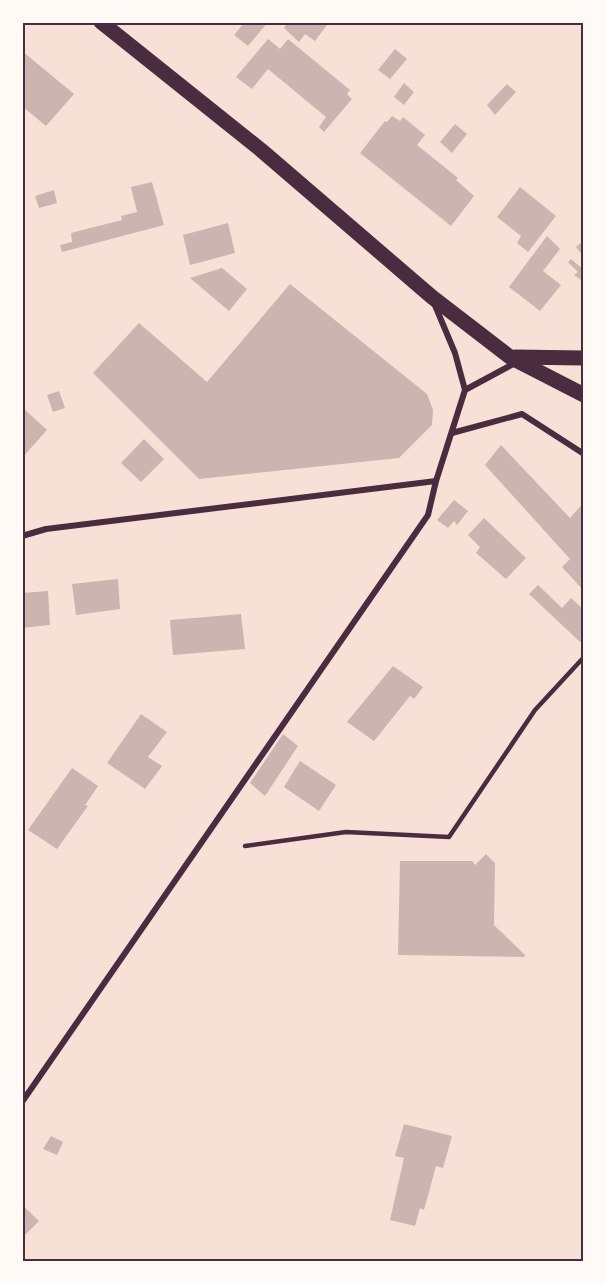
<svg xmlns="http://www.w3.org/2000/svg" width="606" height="1284" font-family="Helvetica,sans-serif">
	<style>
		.building { fill: #ccb4b1 }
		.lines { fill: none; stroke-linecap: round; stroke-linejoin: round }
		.service { stroke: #4a2c40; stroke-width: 4.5 }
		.minor { stroke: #4a2c40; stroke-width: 6 }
		.primary { stroke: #4a2c40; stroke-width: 15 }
		.neatline { fill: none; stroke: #4a2c40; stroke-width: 2 }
	</style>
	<rect width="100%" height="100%" fill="#f7e1d7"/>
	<g class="building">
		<path d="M245,22H268L248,46L234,35Z"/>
		<path d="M288,22H329L315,41L305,34L299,42L284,28Z"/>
		<path d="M268,39L280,49L288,39L350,90L347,94L352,99L324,132L319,127L326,117L268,69L252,89L236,77Z"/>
		<path d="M395,49L407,59L390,79L378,70Z"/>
		<path d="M22,51L74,94L46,126L22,106Z"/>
		<path d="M404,83L414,92L404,105L394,97Z"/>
		<path d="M507,84L516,92L495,115L487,105Z"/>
		<path d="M392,116L400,121L403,117L425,135L417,145L458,178L456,180L474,196L451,226L360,153L385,121L387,122Z"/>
		<path d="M455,124L467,134L452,153L440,142Z"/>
		<path d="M152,182L164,225L62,252L60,245L72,242L71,233L122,220L121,216L137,212L131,187Z"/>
		<path d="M520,187L556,216L528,252L517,243L521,236L497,217Z"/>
		<path d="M54,190L57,203L39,208L35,196Z"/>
		<path d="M228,223L235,253L190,265L183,235Z"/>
		<path d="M547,236L560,249L543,271L561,285L540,311L509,287Z"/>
		<path d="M584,240V257L576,247Z"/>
		<path d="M571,259L584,270V282L574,275L578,272L568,262Z"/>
		<path d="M222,268L247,289L229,311L190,278Z"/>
		<path d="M290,284L427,394L433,410L432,425L399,458L199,479L93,373L139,323L207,382Z"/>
		<path d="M59,391L65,408L53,412L47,395Z"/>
		<path d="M22,407L47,430L22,458Z"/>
		<path d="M144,439L164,459L141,482L121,463Z"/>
		<path d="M501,445L570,518L584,502V591L562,567L570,559L485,465Z"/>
		<path d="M454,500L468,511L457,525L454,521L448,528L437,520Z"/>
		<path d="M484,518L526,558L506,579L476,553L480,547L468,535Z"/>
		<path d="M118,579L120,609L76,615L72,584Z"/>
		<path d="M538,585L562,608L571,598L584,610V639L580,642L529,594Z"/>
		<path d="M48,591L50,625L22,628V593Z"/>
		<path d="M241,614L245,649L173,655L170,620Z"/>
		<path d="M393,666L423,687L414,699L410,696L374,741L347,722Z"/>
		<path d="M141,714L167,732L148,757L162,766L145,789L107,763Z"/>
		<path d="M283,734L298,746L265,796L250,783Z"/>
		<path d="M300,761L336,785L319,811L284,787Z"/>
		<path d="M72,768L98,786L85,805L88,806L57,849L28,830Z"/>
		<path d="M486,854L495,863L494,925L525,955L524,957L398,955L400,861H472L475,865Z"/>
		<path d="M404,1124L452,1136L443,1168L436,1166L424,1210L420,1208L415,1226L390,1220L404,1158L395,1156Z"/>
		<path d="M51,1136L63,1142L57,1155L43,1149Z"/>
		<path d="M22,1205L39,1221L22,1238Z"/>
	</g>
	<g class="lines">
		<path class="service" d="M245,846L346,832L449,837L535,710L584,657"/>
		<g class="minor">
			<path d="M465,390L517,362"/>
			<path d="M452,433L522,414L584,454"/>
			<path d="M22,536L46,529L436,481L465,390L455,353L434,303"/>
			<path d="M22,1102L428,515L436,481"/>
		</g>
		<g class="primary">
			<path d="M101,22L261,150L432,297L510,357L584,395"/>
			<path d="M515,357L584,358"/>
		</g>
	</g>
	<rect width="606" height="1284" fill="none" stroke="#fffaf5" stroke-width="48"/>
	<rect x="24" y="24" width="558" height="1236" class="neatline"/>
</svg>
